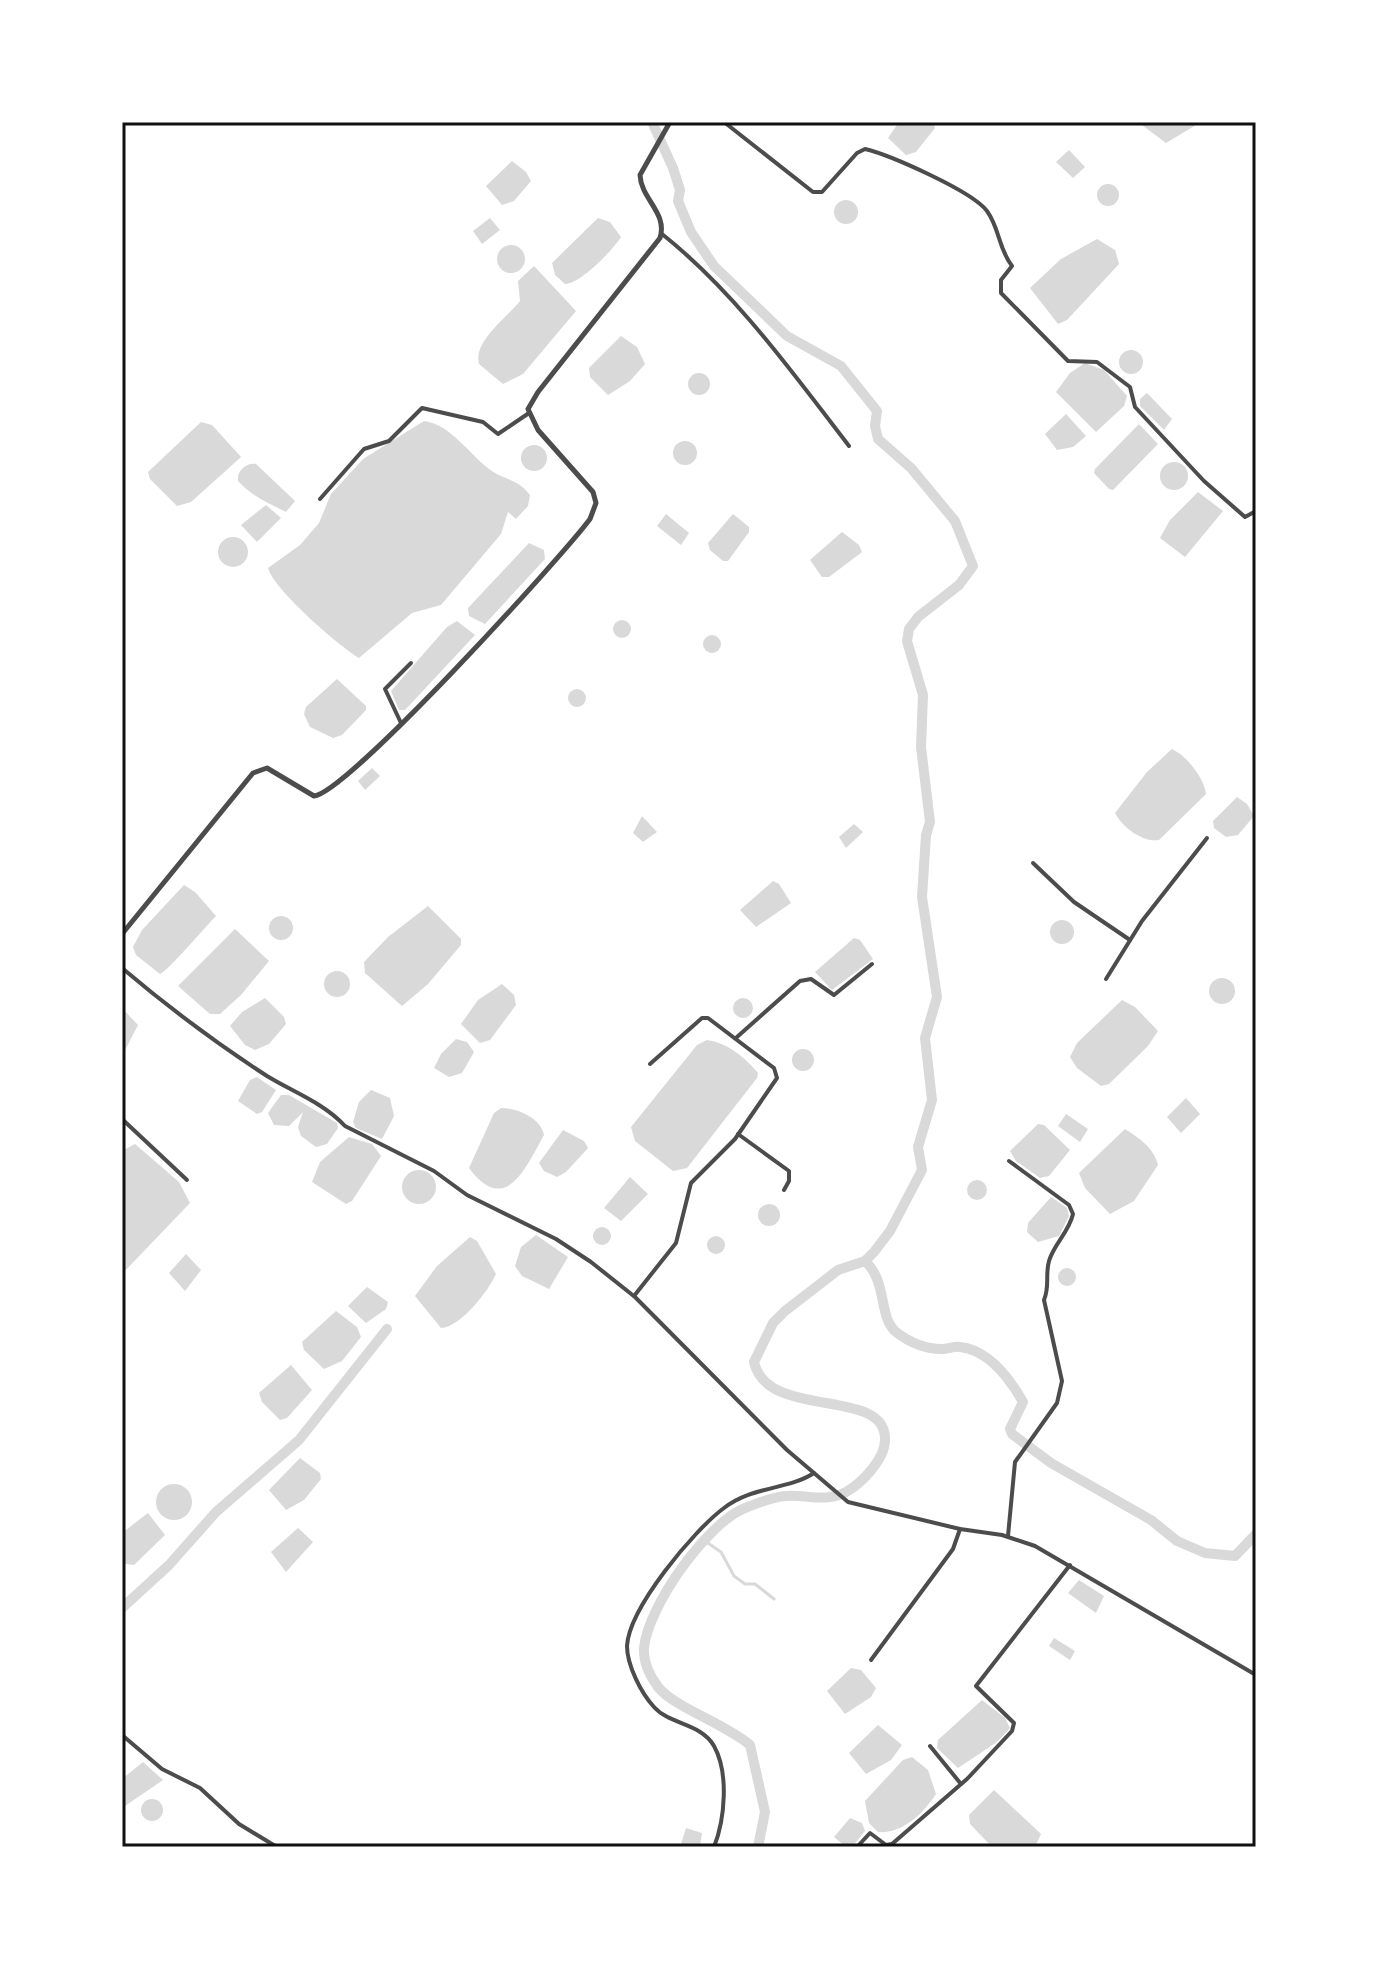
<svg xmlns="http://www.w3.org/2000/svg" width="1378" height="1969" font-family="Barlow,sans-serif">
	<style>
		.water { fill: #d9d9d9 }
		.lines { fill: none; stroke-linecap: round; stroke-linejoin: round }
		.stream { stroke: #d9d9d9; stroke-width: 3 }
		.canal { stroke: #d9d9d9; stroke-width: 10 }
		.minor { stroke: #4c4c4c; stroke-width: 4 }
		.tertiary { stroke: #4c4c4c; stroke-width: 5 }
		.neatline { fill: none; stroke: #111; stroke-width: 3 }
	</style>
	<rect width="100%" height="100%" fill="#fff"/>
	<g class="water">
		<path d="M899,122H933L935,128L916,152L906,155L888,138Z"/>
		<path d="M1138,122H1201L1166,143Z"/>
		<path d="M1069,150L1085,167L1073,178L1056,162Z"/>
		<path d="M512,161L526,172L531,181L514,201L502,205L486,186Z"/>
		<circle cx="1108" cy="195" r="11"/>
		<circle cx="846" cy="212" r="12"/>
		<path d="M490,218L500,230L482,244L473,231Z"/>
		<path d="M598,218L610,222L621,237C612,251 580,284 565,284L555,275L552,263Z"/>
		<path d="M1097,239L1115,250L1119,264L1067,320L1058,324L1030,288L1061,259Z"/>
		<circle cx="511" cy="259" r="14"/>
		<path d="M534,266L576,311L523,374L503,384L479,364C473,341 507,318 520,301L518,281Z"/>
		<path d="M621,336L637,347L645,364L630,381L608,395L590,377L589,368Z"/>
		<circle cx="1131" cy="362" r="12"/>
		<path d="M1085,363L1104,370L1127,396L1124,406L1096,432L1056,392L1070,373Z"/>
		<circle cx="699" cy="384" r="11"/>
		<path d="M1147,393L1172,419L1164,430L1140,406V399Z"/>
		<path d="M1066,414L1086,436L1073,447L1057,450L1045,434Z"/>
		<path d="M424,421C451,424 471,457 492,471C507,481 518,479 530,495L528,506L516,519L508,512L501,534L441,605L412,613L359,658C339,646 274,590 268,568L300,545L319,523L331,494L363,459Z"/>
		<path d="M201,422L212,425L241,457L191,502L177,506L150,479L148,472Z"/>
		<path d="M1139,424L1158,444L1113,490L1109,489L1094,473L1095,469Z"/>
		<circle cx="685" cy="453" r="12"/>
		<circle cx="534" cy="458" r="13"/>
		<circle cx="1174" cy="476" r="14"/>
		<path d="M256,464L295,501L286,512C268,503 253,497 238,481C236,472 246,462 256,464Z"/>
		<path d="M1198,492L1223,511L1185,557L1160,538L1170,520Z"/>
		<path d="M266,505L281,518L257,542L241,525Z"/>
		<path d="M666,514L689,533L681,545L657,526Z"/>
		<path d="M733,514L749,527V532L728,561H723L710,550L708,543Z"/>
		<path d="M842,532L859,545L862,552L829,577H822L810,560Z"/>
		<circle cx="233" cy="552" r="15"/>
		<path d="M529,543L544,550L545,559L485,624L469,616L468,608Z"/>
		<circle cx="622" cy="629" r="9"/>
		<path d="M457,621L475,635L405,710H399L391,691L447,627Z"/>
		<circle cx="712" cy="644" r="9"/>
		<path d="M337,679L366,706V710L342,735L333,738L310,727L304,714L306,707Z"/>
		<circle cx="577" cy="698" r="9"/>
		<path d="M1172,749C1187,756 1204,778 1206,794L1159,840C1143,843 1122,827 1115,813L1147,772Z"/>
		<path d="M372,768L380,776L365,790L358,781Z"/>
		<path d="M1237,797L1247,804L1254,816L1238,835L1226,837L1214,828L1213,821Z"/>
		<path d="M642,816L657,832L643,842L633,833Z"/>
		<path d="M854,824L863,832L846,848L839,837Z"/>
		<path d="M773,881L779,884L791,903L756,927L740,910Z"/>
		<path d="M184,885L195,892L216,916C205,927 168,971 160,974L136,955L133,947L142,930Z"/>
		<path d="M428,906L461,939V945L428,984L402,1006L365,973L364,962L388,937Z"/>
		<circle cx="281" cy="928" r="12"/>
		<circle cx="1062" cy="932" r="12"/>
		<path d="M235,929L269,961L241,995L220,1014H210L178,986Z"/>
		<path d="M854,938L860,940L873,959L832,990L815,972Z"/>
		<circle cx="337" cy="984" r="13"/>
		<circle cx="1222" cy="991" r="13"/>
		<path d="M502,984L514,995L516,1005L490,1040L480,1043L461,1024L478,1000Z"/>
		<path d="M265,998L284,1017L286,1024L269,1044L255,1050L245,1045L230,1026L242,1012Z"/>
		<circle cx="743" cy="1008" r="10"/>
		<path d="M1122,1000L1135,1007L1158,1031L1148,1046L1109,1084L1101,1086L1077,1068L1070,1057L1077,1043Z"/>
		<path d="M122,1008L138,1025L122,1056Z"/>
		<path d="M456,1039L467,1042L474,1052L462,1073L449,1077L434,1068L441,1054Z"/>
		<path d="M707,1040C728,1043 744,1057 758,1073L757,1078L687,1168L673,1171L635,1141L631,1127L697,1045Z"/>
		<circle cx="803" cy="1060" r="11"/>
		<path d="M257,1077L276,1090L262,1112L257,1114L238,1101L250,1080Z"/>
		<path d="M371,1090L390,1098L394,1116L382,1139L356,1128L353,1122L359,1102Z"/>
		<path d="M281,1095H289L337,1123L338,1128L327,1144L316,1147L301,1136L298,1127L303,1112L289,1126L274,1125L268,1113Z"/>
		<path d="M1186,1098L1200,1114L1181,1133L1167,1117Z"/>
		<path d="M501,1108C517,1108 541,1118 544,1135C527,1165 506,1218 469,1168L494,1113Z"/>
		<path d="M1066,1114L1088,1129L1080,1142L1058,1126Z"/>
		<path d="M1038,1124L1044,1125L1070,1150L1049,1176L1040,1178L1016,1161L1010,1151Z"/>
		<path d="M1125,1129C1139,1138 1154,1148 1158,1165L1134,1201L1110,1214L1085,1188L1079,1173Z"/>
		<path d="M563,1130L584,1141L588,1148L566,1172L557,1177L544,1171L539,1163Z"/>
		<path d="M349,1137L372,1144L381,1156L352,1201L346,1204L312,1182L320,1162Z"/>
		<path d="M135,1144L179,1182L190,1203L122,1274V1151Z"/>
		<circle cx="419" cy="1187" r="17"/>
		<path d="M630,1177L648,1194L621,1221L604,1208Z"/>
		<circle cx="977" cy="1190" r="10"/>
		<path d="M1051,1197L1067,1208L1069,1216L1059,1236L1038,1242L1027,1232L1028,1223Z"/>
		<circle cx="769" cy="1215" r="11"/>
		<circle cx="602" cy="1236" r="9"/>
		<path d="M536,1235L568,1257L549,1289L522,1276L515,1266L521,1247Z"/>
		<circle cx="716" cy="1245" r="9"/>
		<path d="M470,1237L477,1241L496,1274C488,1292 460,1327 441,1328L415,1296L437,1266Z"/>
		<path d="M186,1254L201,1270L185,1291L169,1273Z"/>
		<circle cx="1067" cy="1277" r="9"/>
		<path d="M367,1287L388,1302L386,1309L366,1323L348,1306Z"/>
		<path d="M336,1311L357,1327L361,1337L342,1361L324,1369L304,1350L302,1342Z"/>
		<path d="M291,1365L312,1390L287,1418L280,1420L262,1402L259,1393Z"/>
		<path d="M300,1458L320,1473L321,1479L304,1500L286,1510L269,1490Z"/>
		<circle cx="174" cy="1502" r="18"/>
		<path d="M148,1513L165,1535L134,1565L126,1564L122,1561V1533Z"/>
		<path d="M298,1528L313,1542L286,1572L271,1552Z"/>
		<path d="M1079,1580L1104,1596L1096,1613L1068,1593Z"/>
		<path d="M1054,1638L1075,1651L1070,1660L1049,1646Z"/>
		<path d="M851,1668L861,1670L876,1688L871,1697L845,1714L827,1691Z"/>
		<path d="M982,1700L1005,1718L1010,1728L997,1742L958,1768L937,1748L938,1740Z"/>
		<path d="M878,1725L902,1745L891,1760L866,1774L849,1753Z"/>
		<path d="M912,1757L928,1770L936,1794C923,1814 902,1834 878,1832L869,1823L865,1801L903,1760Z"/>
		<path d="M143,1762L163,1780L125,1806L122,1779Z"/>
		<path d="M994,1790L1041,1834L1035,1847H992L970,1824L969,1815Z"/>
		<circle cx="152" cy="1810" r="11"/>
		<path d="M850,1818L862,1823L865,1831L852,1847H846L834,1837Z"/>
		<path d="M686,1828L702,1833L700,1847H680Z"/>
	</g>
	<g class="lines">
		<path class="stream" d="M705,1541L721,1552L734,1576L745,1584H755L774,1599"/>
		<g class="canal">
			<path d="M652,122L673,168L680,190L678,201L691,232L714,266L787,336L841,366L877,411L875,426L878,439L911,468L955,521L973,566L959,585L918,617L909,629L907,641L923,695L921,747L930,822L926,835L922,897L937,997L925,1038L932,1100L918,1147L922,1170L890,1231L874,1252L865,1261L838,1270L785,1311L773,1323L754,1362C767,1421 887,1386 885,1440C885,1459 862,1483 846,1492C825,1503 807,1494 786,1496C772,1497 758,1503 745,1508C707,1523 648,1606 644,1648C643,1662 650,1676 658,1687C675,1708 724,1723 750,1745L765,1812L758,1847"/>
			<path d="M865,1261C888,1282 878,1317 896,1332C909,1342 926,1349 942,1349C948,1349 954,1346 960,1347C989,1350 1010,1379 1023,1402L1010,1429L1012,1434L1051,1463L1151,1520L1177,1541L1205,1553L1235,1556L1256,1534"/>
			<path d="M122,1608L169,1565L216,1512L299,1440L387,1329"/>
		</g>
		<g class="minor">
			<path d="M724,122L813,192H822L857,153L865,149C890,155 972,191 987,211C1000,229 998,248 1012,266L1001,280V293L1068,361L1097,362L1130,387L1135,407L1204,481L1245,517L1256,511"/>
			<path d="M662,234C735,292 792,372 849,446"/>
			<path d="M320,499L364,449L389,441L422,408L483,422L498,434L529,413"/>
			<path d="M401,723L385,689L411,663"/>
			<path d="M1033,863L1074,902L1130,940"/>
			<path d="M122,968C168,1007 216,1043 267,1076C293,1092 324,1103 345,1126L434,1171L467,1195L556,1239L591,1262L635,1297L787,1450L848,1502L960,1529L1002,1535L1035,1546L1256,1675"/>
			<path d="M1106,979L1142,921L1207,838"/>
			<path d="M737,1037L800,981L811,979L834,995L872,964"/>
			<path d="M122,1119L187,1180"/>
			<path d="M738,1134L789,1171V1181L784,1190"/>
			<path d="M634,1296L676,1243L691,1183L735,1139L777,1078L774,1068L708,1018H702L650,1064"/>
			<path d="M1008,1536L1015,1462L1057,1403L1062,1381L1044,1300C1050,1286 1045,1275 1049,1261C1054,1244 1069,1232 1073,1214L1069,1205L1009,1161"/>
			<path d="M871,1660L953,1549L960,1529"/>
			<path d="M122,1735L162,1769L200,1788L239,1824L277,1847"/>
			<path d="M930,1746L961,1784"/>
			<path d="M714,1847C725,1819 729,1773 714,1746C701,1723 670,1725 654,1707C641,1693 627,1665 627,1646C629,1608 694,1530 724,1508C752,1486 788,1490 814,1473"/>
			<path d="M857,1847L870,1833L886,1845L892,1844L967,1779L1012,1731L1014,1723L976,1686L1070,1565"/>
		</g>
		<path class="tertiary" d="M122,934L253,773L267,768L314,796C347,793 561,558 590,519L596,503L593,492L538,430L528,409L538,392L660,238C668,213 641,199 640,175L670,122"/>
	</g>
	<rect width="1378" height="1969" fill="none" stroke="#ffffff" stroke-width="248"/>
	<rect x="124" y="124" width="1130" height="1721" class="neatline"/>
</svg>
